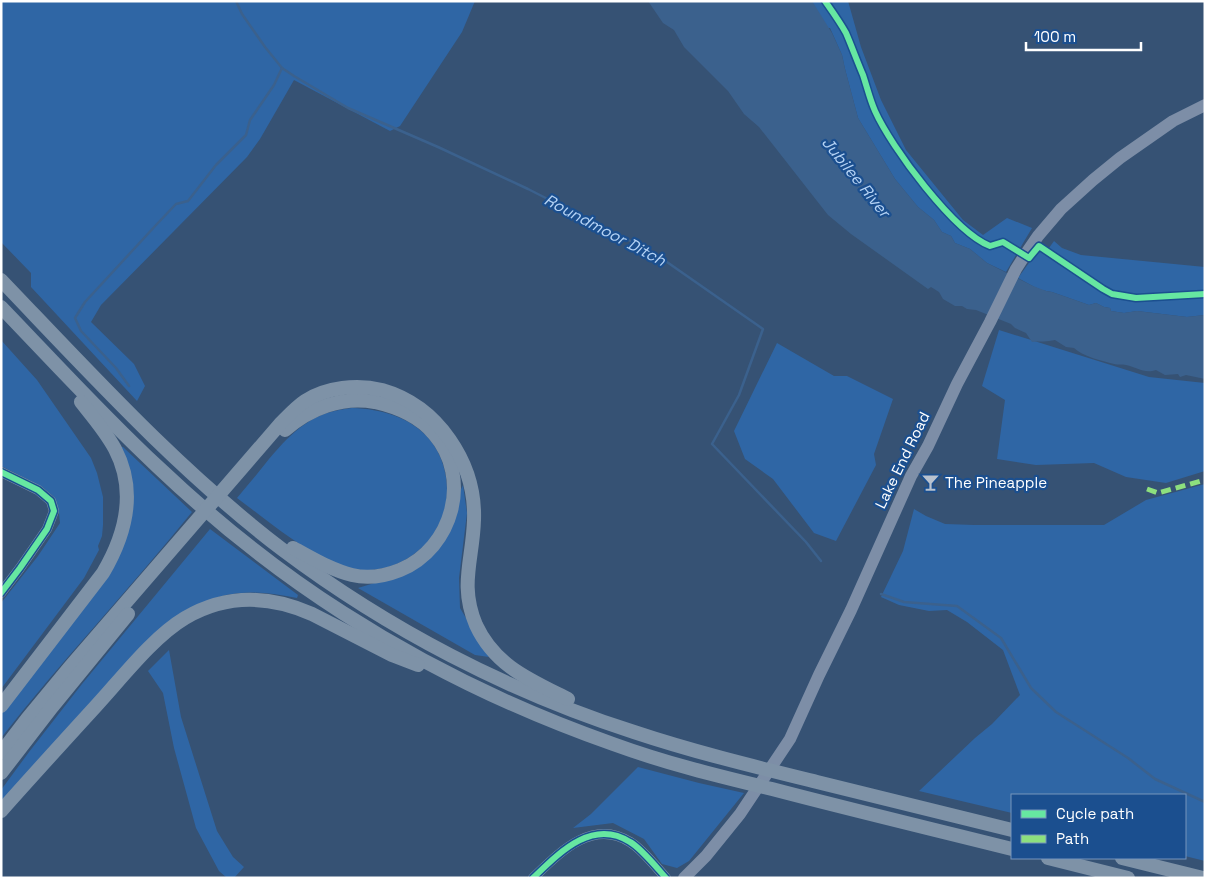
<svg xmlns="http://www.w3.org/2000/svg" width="1206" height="879" font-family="'Space Grotesk',sans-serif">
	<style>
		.green { fill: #2f66a5 }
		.water { fill: #3b618d }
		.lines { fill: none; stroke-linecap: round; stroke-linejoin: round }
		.stream { stroke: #3b618d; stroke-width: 2.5 }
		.minor { stroke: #7d92a8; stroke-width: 10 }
		.major { stroke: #7d8ea7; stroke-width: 12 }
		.highway { stroke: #7e92a7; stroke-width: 14 }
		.quiet { stroke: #8de07e; stroke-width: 5; stroke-dasharray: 10 5; stroke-linecap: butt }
		.cycleway-casing { stroke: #1b4f8f; stroke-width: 9 }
		.cycleway { stroke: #66e7a1; stroke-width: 6 }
		.labels { text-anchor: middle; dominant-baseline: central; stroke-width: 4.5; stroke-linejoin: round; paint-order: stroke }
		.street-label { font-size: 15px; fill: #fff; stroke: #1b4f8f }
		.poi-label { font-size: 15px; fill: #fff; stroke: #1b4f8f; text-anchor: start }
		.water-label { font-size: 16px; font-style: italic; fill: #b5d3f5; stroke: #1b4f8f }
	</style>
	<rect width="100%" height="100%" fill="#365274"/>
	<g class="green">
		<path d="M1,1H475L462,32L400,126L390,131L294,80L260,139L247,157L101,305L91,322L134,364L145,386L137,401L31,287V273L1,242Z"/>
		<path d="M775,1H848L861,47L881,100L906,150L963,220L983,235L1007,218L1032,228L1006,272L987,263L970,249L955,243L951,236L942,232L934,220L918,207L895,179L858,118L845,69L842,55L830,28H820Z"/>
		<path d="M1054,241L1062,248L1081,255L1205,267V315L1187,317L1137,311L1124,313L1111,311L1110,308L1104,307L1096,303L1089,305L1052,292C1040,291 1029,284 1018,278L1039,249L1049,254L1050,251L1049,248Z"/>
		<path d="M999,330L1149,377L1205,383V471L1166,483L1126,477L1094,463L1036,465L997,459L1005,400L982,386Z"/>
		<path d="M1,340L37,380L91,458L97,473L103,497V525L102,536L98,546L99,550L84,578L1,689V603L38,556L60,523L59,513L54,497L42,487L1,466Z"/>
		<path d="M777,343L834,376H847L893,399L874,454L876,465L836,541L814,533L773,479L745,459L734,431Z"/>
		<path d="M352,408C381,409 411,417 430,440C447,461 451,491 443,516C442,521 439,525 436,529C434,534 432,539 428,542C418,552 407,560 394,565C380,570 364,572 349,568C308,556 271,523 237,498C248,485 259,472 269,459C294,430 312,412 352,408Z"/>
		<path d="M120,447H123L192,512C130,589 62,660 1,738V713L121,550Z"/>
		<path d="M1205,484V861L1185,856V795H1012V813L919,791L975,738L992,724L1020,695L1003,650L967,622L947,610L929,611L899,605L881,597L903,551L914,509L926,516L945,524L974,525H1104L1146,500Z"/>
		<path d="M463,485L467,513L459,578L460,608L489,657L475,655L358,588L384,580L418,567L458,496Z"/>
		<path d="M210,529L298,595L297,598C273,593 250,590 226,595C217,597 208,601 199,604L1,805V790L29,752L82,684Z"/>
		<path d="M169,650L181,717L217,831L233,857L244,867L234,878H227L219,871L196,828L174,748L163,693L148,671Z"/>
		<path d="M638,767L699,783L744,793L689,861L677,868L662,864L644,839L613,823L573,828L591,814Z"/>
	</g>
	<path class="water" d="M648,1H812L832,33L842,55L845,69L858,118L895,179L918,207L934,220L942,232L951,236L955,243L970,249L987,263L1033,286L1046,291L1052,292L1089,305L1096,303L1104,307L1110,308L1111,311L1124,313L1137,311L1187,317L1205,315V379L1186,375L1180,377L1178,374L1165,375L1156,370C1144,374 1137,367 1126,365C1122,364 1118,365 1114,364C1102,361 1082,356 1074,348L1066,347L1055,340C1047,342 1040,341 1032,342L1026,333L1015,328L1011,324L976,310L967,309L962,306H955L943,299L939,292L931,287L928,289L851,234L828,215L759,127L744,114L728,91L684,47L674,30L663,23Z"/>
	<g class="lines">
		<g class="stream">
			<path d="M236,1L242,14L265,47L282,68L294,76L348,108L438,147L528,189L654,253L763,329L739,395L712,444L806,542L821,561"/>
			<path d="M129,386L116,368L81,331L75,318L85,302L157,224L176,204L188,201L216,165L246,135L250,120L274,85L282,68"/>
			<path d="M881,594L904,602L957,606L1001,638L1031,688L1056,712L1128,758L1155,779L1205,802"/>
		</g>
		<g class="minor">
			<path d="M1,472L38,490L51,501L54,511L47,529L20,568L1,593"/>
			<path d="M533,878C559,853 592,818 630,842C641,848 657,868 666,878"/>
		</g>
		<path class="major" d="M684,878L706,856L740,814L790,739L819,675L851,610L911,476L928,446L957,384L990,322L1016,269L1025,255L1038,236L1061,209L1093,180L1120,158L1173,121L1205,105"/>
		<g class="highway">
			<path d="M1,280C91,374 179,471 283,550C388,629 509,692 634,732C694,752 756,767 817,782C882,798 947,814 1012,830"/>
			<path d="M1,307C53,361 103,416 158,467C215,521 277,571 343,613C427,667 519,711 613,744C665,763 718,776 772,789C852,810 932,829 1012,849"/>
			<path d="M285,430C310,408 342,396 375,402C397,407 420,417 434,434C472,478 453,548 400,570C385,576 368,579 352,575C331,570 312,558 293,548"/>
			<path d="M1,706L103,573C126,534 137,491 115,449C106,432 93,417 81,402"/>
			<path d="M1,753L27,719L70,667L280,424C288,416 296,407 305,401C327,387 357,384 382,390C438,406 476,463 474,520C473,559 459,585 476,625C495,666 530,680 568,699"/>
			<path d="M1,773L52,707L128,614"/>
			<path d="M1,811C32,776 64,741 96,706C121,679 153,637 185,618C226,594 269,595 312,614L392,655L418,665"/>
			<path d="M1048,858L1128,878"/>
			<path d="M1122,858L1203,878"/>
		</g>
		<path class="quiet" d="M1147,489L1158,493L1205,480"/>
		<defs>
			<g id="cycleway">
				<path d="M825,1C832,11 840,22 846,33C852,47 857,61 863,75C867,87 870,100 875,111C891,147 954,232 990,246L1003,242L1029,258L1039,246L1103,289L1112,294L1136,298L1205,294"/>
				<path d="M1,472L38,490L51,501L54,511L47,529L20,568L1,593"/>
				<path d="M533,878C559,853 592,818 630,842C641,848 657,868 666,878"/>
			</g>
		</defs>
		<use href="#cycleway" class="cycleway-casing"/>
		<use href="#cycleway" class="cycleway"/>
	</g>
	<defs>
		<symbol id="bar-bare" viewBox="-9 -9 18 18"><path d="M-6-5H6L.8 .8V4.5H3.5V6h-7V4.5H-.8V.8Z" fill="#b9c2ce" stroke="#1b4f8f" stroke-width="2.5" paint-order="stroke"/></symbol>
	</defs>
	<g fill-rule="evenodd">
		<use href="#bar-bare" x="918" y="470" width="25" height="25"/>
	</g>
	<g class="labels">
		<g class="street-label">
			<text transform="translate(902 460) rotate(-64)">Lake End Road</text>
		</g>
		<g class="poi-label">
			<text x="945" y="482">The Pineapple</text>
		</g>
		<g class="water-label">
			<text transform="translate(856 177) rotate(51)">Jubilee River</text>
			<text transform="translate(605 230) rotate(28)">Roundmoor Ditch</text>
		</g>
	</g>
	<rect width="1206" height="879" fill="none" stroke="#ffffff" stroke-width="5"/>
	<rect x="1011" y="794" width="175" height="65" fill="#1b4f8f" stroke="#7695bc"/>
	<rect x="1021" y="810" width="25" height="8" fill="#66e7a1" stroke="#7695bc"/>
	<text x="1056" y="819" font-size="15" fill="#ffffff">Cycle path</text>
	<rect x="1021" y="835" width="25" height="8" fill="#8de07e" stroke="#7695bc"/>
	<text x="1056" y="844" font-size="15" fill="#ffffff">Path</text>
	<path d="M1026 42v8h115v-8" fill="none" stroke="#ffffff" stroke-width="2.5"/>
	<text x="1034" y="42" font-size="15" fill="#ffffff" stroke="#1b4f8f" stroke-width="4" paint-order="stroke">100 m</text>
</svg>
